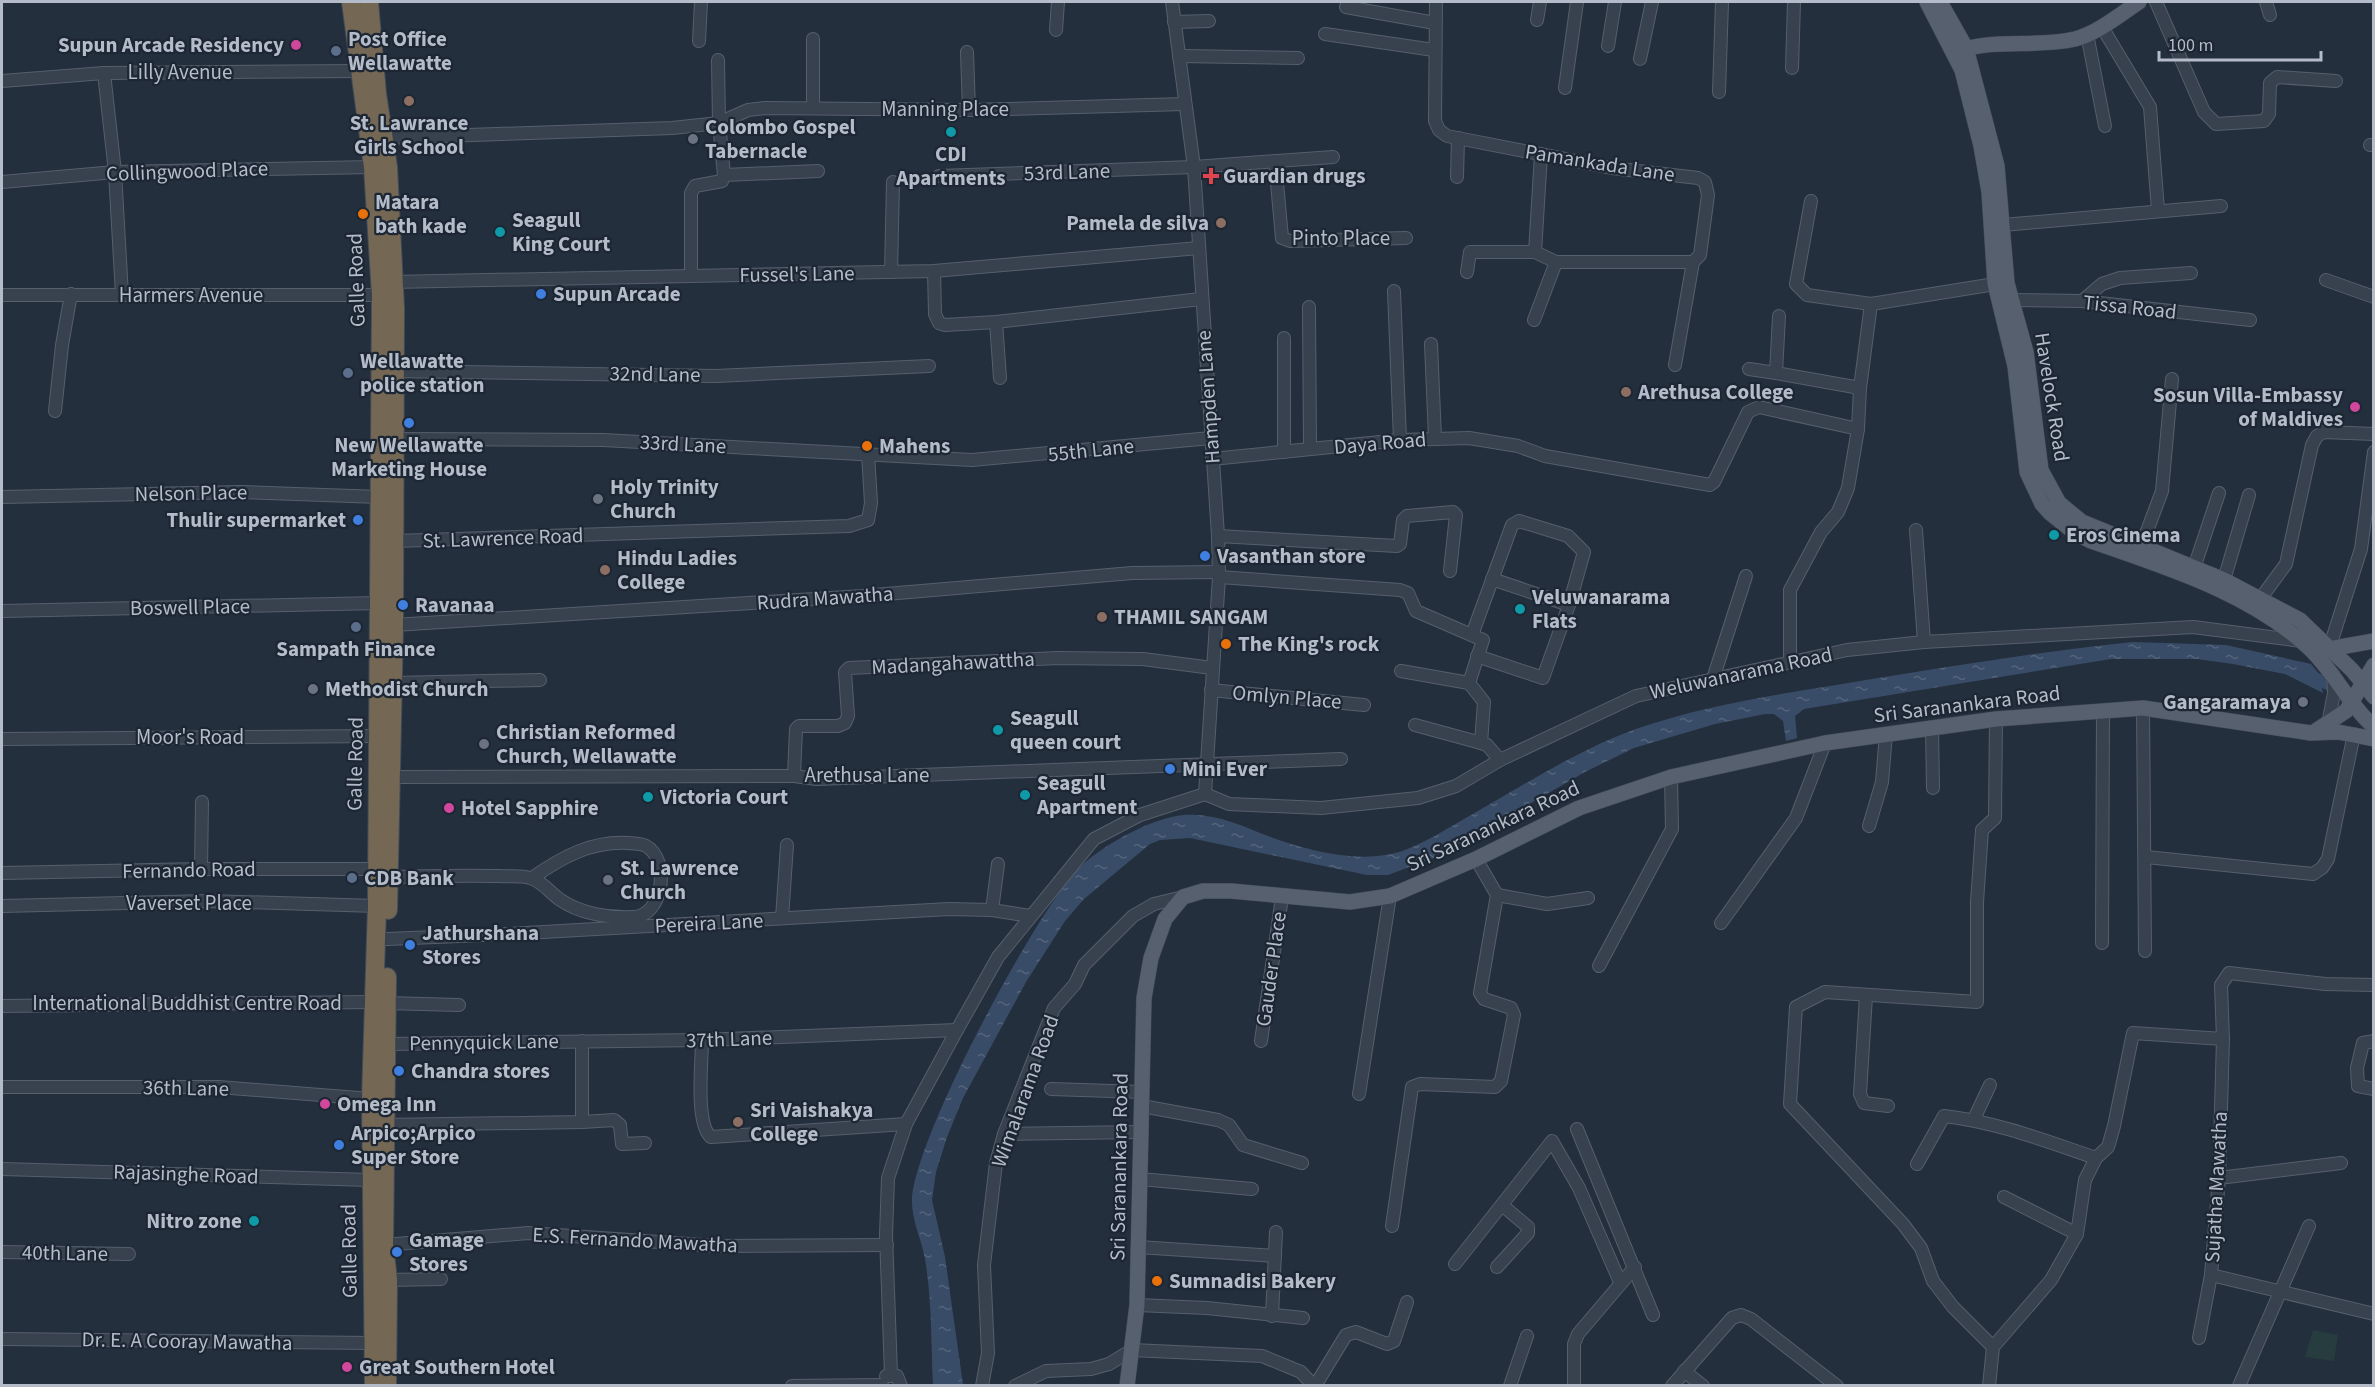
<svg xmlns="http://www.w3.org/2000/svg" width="2375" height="1387" font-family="'Source Sans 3',sans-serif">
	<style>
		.green { fill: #263c3f }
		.water { fill: url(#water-ripples) }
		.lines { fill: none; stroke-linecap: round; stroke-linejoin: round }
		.canal { stroke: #394c67; stroke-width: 12 }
		.minor-casing { stroke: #565f6c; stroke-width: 14 }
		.major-casing { stroke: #414a57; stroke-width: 16 }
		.highway-casing { stroke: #434c59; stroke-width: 20 }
		.minor { stroke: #38414e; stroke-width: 12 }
		.major { stroke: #56606e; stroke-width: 15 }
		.highway { stroke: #746855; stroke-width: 18 }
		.hotel-dot { fill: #d1479c; stroke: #1d2633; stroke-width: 2 }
		.service-dot { fill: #5c6f8a; stroke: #1d2633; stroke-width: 2 }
		.education-dot { fill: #8d6e63; stroke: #1d2633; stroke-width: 2 }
		.culture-dot { fill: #0f9aa8; stroke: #1d2633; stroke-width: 2 }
		.worship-dot { fill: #6b7280; stroke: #1d2633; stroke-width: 2 }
		.health-dot { fill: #e0444e; stroke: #1d2633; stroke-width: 2 }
		.food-dot { fill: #e8710a; stroke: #1d2633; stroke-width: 2 }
		.shop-dot { fill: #3f7fe0; stroke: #1d2633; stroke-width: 2 }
		.labels { text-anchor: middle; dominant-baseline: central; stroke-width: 4.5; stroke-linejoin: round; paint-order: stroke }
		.poi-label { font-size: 21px; font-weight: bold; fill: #b4bcc9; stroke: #1d2633; text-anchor: start }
		.street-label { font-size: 21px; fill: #b4bcc9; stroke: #1d2633 }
	</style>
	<defs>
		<pattern id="water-ripples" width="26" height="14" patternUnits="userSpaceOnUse" patternTransform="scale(1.5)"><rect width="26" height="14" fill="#394c67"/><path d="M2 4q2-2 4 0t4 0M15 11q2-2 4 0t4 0" fill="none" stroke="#53647b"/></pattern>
	</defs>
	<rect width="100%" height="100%" fill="#242f3e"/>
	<path class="green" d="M2313,1330L2338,1335L2334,1361L2305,1357Z"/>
	<path class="water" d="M2133,642L2226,645L2311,664L2319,674L2323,693L2285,674L2233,664L2197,659H2111L1804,709L1795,716L1797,738L1786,741L1783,721L1774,714H1765L1715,724L1634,748L1585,772L1439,856L1388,875H1367L1190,838L1160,840L1150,844L1084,899L1065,921L1026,982L963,1098L947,1137L936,1172L932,1200L945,1257L963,1385H933C931,1344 932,1300 925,1259C922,1241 912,1221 912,1202C911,1144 1037,909 1080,867C1103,845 1153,817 1184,815C1217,813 1244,827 1273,838C1313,852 1364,865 1405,850C1426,842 1445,830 1464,819C1517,789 1579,749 1636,729C1710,703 1789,693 1866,680C1955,666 2043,651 2133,642Z"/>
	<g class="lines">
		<path class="canal" d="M2306,674L2328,684L2343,687"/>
		<defs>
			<g id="minor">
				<path d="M1172,2L1194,167L1218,536L1219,577L1205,794"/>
				<path d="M1436,2L1435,121L1439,130L1447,136L1612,168L1698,178L1705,182L1708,195L1700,255L1693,262L1675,365"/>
				<path d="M2156,2L2204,112L2216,124L2264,121L2269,114L2270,83L2277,77L2336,81"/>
				<path d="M2266,2L2270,15"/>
				<path d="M1346,7L1435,23"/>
				<path d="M1537,20L1540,2"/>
				<path d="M1174,22L1209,21"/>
				<path d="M2102,27L2150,107L2158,210"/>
				<path d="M1056,30L1058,2"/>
				<path d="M1325,34L1434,50"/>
				<path d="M2087,34L2105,126"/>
				<path d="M699,41L701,2"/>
				<path d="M1608,46L1615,2"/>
				<path d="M967,52L969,110"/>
				<path d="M1179,56L1298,58"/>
				<path d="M1640,59L1652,2"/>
				<path d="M1792,68L1794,2"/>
				<path d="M104,73L115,172L122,295"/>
				<path d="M2,81L104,73L358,71"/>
				<path d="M1565,88L1577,2"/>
				<path d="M1719,92L1722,2"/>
				<path d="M813,108V39"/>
				<path d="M384,138L672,128L719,123L748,110L765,108L969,110L1185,104"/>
				<path d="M2370,145H2374"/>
				<path d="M1275,161L1282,238L1290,241L1406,238"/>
				<path d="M724,175L818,171"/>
				<path d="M939,176L1194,167L1333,157"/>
				<path d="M1457,177L1458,138"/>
				<path d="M2,182L115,172L373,167"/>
				<path d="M1811,201L1796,284L1807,295L1871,304L1995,284"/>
				<path d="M2003,225L2221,206"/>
				<path d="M1535,252L1541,154"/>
				<path d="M934,271L935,314L939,323L945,325L996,322L1201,299"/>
				<path d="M891,272L893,182"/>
				<path d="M1467,272L1470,252H1535L1556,262H1693"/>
				<path d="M691,276V193L695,186L722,181L724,175L719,123L718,60"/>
				<path d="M2326,280L2374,297"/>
				<path d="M393,282L934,271L1199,248"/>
				<path d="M1394,291L1400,440"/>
				<path d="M2,295H381"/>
				<path d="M2010,300L2082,301L2250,320"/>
				<path d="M2082,301L2102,284L2120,278L2191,273"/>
				<path d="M1309,307L1310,449"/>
				<path d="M1779,316L1776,373L1860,388"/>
				<path d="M1534,320L1556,262"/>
				<path d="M996,322L1000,378"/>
				<path d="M1284,338V452"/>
				<path d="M1431,344L1435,438"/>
				<path d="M1749,369L1776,373"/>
				<path d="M388,371L716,376L929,366"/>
				<path d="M55,411L62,345L71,294"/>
				<path d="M395,439L603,440L972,460L1211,438"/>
				<path d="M1212,459L1400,440L1469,438L1518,446L1545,456L1710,485L1714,482L1748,412L1759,407L1858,429"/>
				<path d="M2,497L242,492L380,497"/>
				<path d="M1916,530L1924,642"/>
				<path d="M1218,536L1397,546L1400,544L1403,520L1407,516L1453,512L1456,515L1450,571"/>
				<path d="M394,541L849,526L868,520L871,503L868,454"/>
				<path d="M2141,547L2162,491L2172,379"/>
				<path d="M2194,568L2219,493"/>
				<path d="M1219,577L1400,590L1408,593L1416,611L1483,640L1469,683L1484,702L1481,743L1487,745L1500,760"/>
				<path d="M1492,579L1569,605"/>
				<path d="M2224,580L2249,495"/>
				<path d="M2261,598L2286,564L2312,445L2317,436L2324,432L2374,434"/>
				<path d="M2,611L379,603"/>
				<path d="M394,625L863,596L1132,573L1219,572"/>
				<path d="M1472,635L1512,525L1519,521L1568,536L1584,552L1569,605L1543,678L1477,656"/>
				<path d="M2329,649L2361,549L2374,452"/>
				<path d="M1790,661V590L1821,532L1838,512L1848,488L1858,429L1860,388L1871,304"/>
				<path d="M1401,671L1469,683"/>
				<path d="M1713,679L1746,576"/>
				<path d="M392,683L540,680"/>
				<path d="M1211,690L1364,705"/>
				<path d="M2143,708L2145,951"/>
				<path d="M2328,724L2334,693L2333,674"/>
				<path d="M1415,725L1481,743"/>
				<path d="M1932,728L1933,788"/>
				<path d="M2,739L378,736"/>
				<path d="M794,776L796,729L799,726H838L845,723L848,716L845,672L849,668L1058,658L1143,659L1212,668"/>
				<path d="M392,777L794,776L817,779L1341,759"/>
				<path d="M1205,794L1229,804L1321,808L1418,798L1456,786L1500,760L1636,696L1847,650L1924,642L2193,627L2301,641"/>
				<path d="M1869,826L1882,782L1886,734"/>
				<path d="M2146,857L2313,874L2322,868L2328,859L2354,734"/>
				<path d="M201,869L202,802"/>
				<path d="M2,873L201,869H376"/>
				<path d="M389,877C426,876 462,875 499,876C509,877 521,875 530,878C540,880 551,893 559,899C580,914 609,918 633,917C663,917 671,860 646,846C641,843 634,844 628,843C591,841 562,857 532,878"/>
				<path d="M1497,895L1547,904L1588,898"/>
				<path d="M2,906L208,901L377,906"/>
				<path d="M992,910L998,864"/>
				<path d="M782,918L787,845"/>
				<path d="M1721,923L1796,818L1825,743"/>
				<path d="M387,939L507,934L949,909L992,910L1030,916"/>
				<path d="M2102,943L2103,711"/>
				<path d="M1599,966L1672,829L1671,777"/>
				<path d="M1866,996L1860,1094L1864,1103L1888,1106"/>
				<path d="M386,1003L459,1005"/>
				<path d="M2,1006L373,1002"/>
				<path d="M2223,1039L2219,1178L2211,1275L2374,1314"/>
				<path d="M702,1040C702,1062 695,1124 711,1137L906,1124"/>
				<path d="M1261,1041L1282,897"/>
				<path d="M2374,1041L2363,1043L2357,1068L2358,1086L2374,1089"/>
				<path d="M385,1044L702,1040L957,1030"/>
				<path d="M2,1087H219L371,1099"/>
				<path d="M1051,1089L1142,1092"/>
				<path d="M1359,1094L1390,896"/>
				<path d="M1142,1106L1218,1120L1229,1125L1243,1145L1302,1163"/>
				<path d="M1974,1119L1990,1085"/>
				<path d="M582,1122L614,1120L620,1125L622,1144L645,1143"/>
				<path d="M385,1125L582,1122V1041"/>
				<path d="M1577,1129L1653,1315"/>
				<path d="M1004,1134L1141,1132"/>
				<path d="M1917,1164L1944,1116C1997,1122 2046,1141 2096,1158"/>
				<path d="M2,1169L370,1180"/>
				<path d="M2219,1178L2341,1163"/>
				<path d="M1140,1179L1252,1189"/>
				<path d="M2004,1197L2077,1234"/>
				<path d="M1392,1226L1412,1087L1420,1084L1495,1087L1501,1081L1514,1015L1511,1008L1484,999L1480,993L1497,895L1476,859"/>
				<path d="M384,1245L528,1233L717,1246L887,1245"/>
				<path d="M1138,1247L1275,1256"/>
				<path d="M2,1252L129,1254"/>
				<path d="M1455,1264L1552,1141L1579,1188L1620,1282"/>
				<path d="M1497,1267L1528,1233V1227L1502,1205"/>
				<path d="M388,1280L441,1279"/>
				<path d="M1137,1305L1207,1308L1303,1318"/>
				<path d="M1272,1316L1276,1232"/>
				<path d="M2199,1338L2211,1275"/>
				<path d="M2,1339L373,1343"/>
				<path d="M1993,1347L1953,1307L1933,1281L1921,1248L1903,1224L1790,1104L1796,1007L1825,992L1977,1002V902L1982,830L1995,818L1996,719"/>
				<path d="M1684,1371L1703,1386"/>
				<path d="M891,1374L886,1235L888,1178L906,1124L957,1030L998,957L1094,839L1140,815L1205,794"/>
				<path d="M886,1376H897L901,1386"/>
				<path d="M792,1386L882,1385"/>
				<path d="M982,1386L988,1353L984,1265L996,1163L1004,1134L1054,1008L1075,984L1084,965L1133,916L1154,904L1183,897"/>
				<path d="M1015,1386L1046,1371L1091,1369L1109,1364L1132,1350L1262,1356L1301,1372L1314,1386"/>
				<path d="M1315,1386L1346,1335L1356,1332L1387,1344L1394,1341L1407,1302"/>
				<path d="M1510,1386L1527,1336"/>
				<path d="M1574,1386V1344L1578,1334L1635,1267"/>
				<path d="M1672,1386L1732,1318L1741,1315L1751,1319L1837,1386"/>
				<path d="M1989,1386L1993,1347L2051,1280L2077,1234L2085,1180L2096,1158L2108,1147L2114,1126L2133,1033L2223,1039L2221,985L2229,973L2325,984L2374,985"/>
				<path d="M2239,1386L2309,1226"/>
			</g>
			<g id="major">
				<path d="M1927,2L1962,70L1981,146L1989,192L1995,284L2015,366L2027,472L2042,504L2050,513L2075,533L2091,541C2165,567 2248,592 2307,646C2333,669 2348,704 2374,727"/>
				<path d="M1940,2L1966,48L1997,166L2007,283L2026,352L2041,470L2059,503L2082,522L2224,580L2300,620L2352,670L2374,697"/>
				<path d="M1959,51C1996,38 2036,48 2075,39C2098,33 2119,15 2139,2"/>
				<path d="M2323,650L2374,641"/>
				<path d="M2314,732L2346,711L2374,665"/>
				<path d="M1127,1386L1137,1305L1144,998L1151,958L1165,919L1183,897L1203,891H1231L1350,902L1390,896L1476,859L1579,808L1671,777L1825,743L1996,719L2143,708L2311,733L2338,732L2374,739"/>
			</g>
			<g id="highway">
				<path d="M351,2L373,167L381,295L377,906L371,1099L374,1386"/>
				<path d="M369,2L377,94L388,167L395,308L394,625L388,910"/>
				<path d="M387,977L384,1245L388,1280L387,1386"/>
			</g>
		</defs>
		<use href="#minor" class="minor-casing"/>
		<use href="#major" class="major-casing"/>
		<use href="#highway" class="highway-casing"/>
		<use href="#minor" class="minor"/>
		<use href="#major" class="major"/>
		<use href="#highway" class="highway"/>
	</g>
	<g class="hotel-dot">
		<circle cx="296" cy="45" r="6"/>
		<circle cx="2355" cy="407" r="6"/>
		<circle cx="449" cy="808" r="6"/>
		<circle cx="325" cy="1104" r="6"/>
		<circle cx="347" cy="1367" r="6"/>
	</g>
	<g class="service-dot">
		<circle cx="336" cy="51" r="6"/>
		<circle cx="348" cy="373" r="6"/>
		<circle cx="356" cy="627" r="6"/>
		<circle cx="352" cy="878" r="6"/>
	</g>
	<g class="education-dot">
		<circle cx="409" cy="101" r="6"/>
		<circle cx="1221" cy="223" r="6"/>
		<circle cx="1626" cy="392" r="6"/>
		<circle cx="605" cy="570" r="6"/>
		<circle cx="1102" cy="617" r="6"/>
		<circle cx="738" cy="1122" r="6"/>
	</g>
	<g class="culture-dot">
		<circle cx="951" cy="132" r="6"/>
		<circle cx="500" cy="232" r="6"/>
		<circle cx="2054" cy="535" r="6"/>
		<circle cx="1520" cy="609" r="6"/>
		<circle cx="998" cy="730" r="6"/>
		<circle cx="1025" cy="795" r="6"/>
		<circle cx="648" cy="797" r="6"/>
		<circle cx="254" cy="1221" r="6"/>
	</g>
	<g class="worship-dot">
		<circle cx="693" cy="139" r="6"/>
		<circle cx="598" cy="499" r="6"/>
		<circle cx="313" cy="689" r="6"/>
		<circle cx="2303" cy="702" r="6"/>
		<circle cx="484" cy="744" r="6"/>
		<circle cx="608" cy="880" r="6"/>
	</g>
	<path class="health-dot" d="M1208 167h6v6h6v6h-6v6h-6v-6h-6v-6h6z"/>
	<g class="food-dot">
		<circle cx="363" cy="214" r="6"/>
		<circle cx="867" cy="446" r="6"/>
		<circle cx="1226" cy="644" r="6"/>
		<circle cx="1157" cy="1281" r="6"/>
	</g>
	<g class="shop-dot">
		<circle cx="541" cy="294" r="6"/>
		<circle cx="409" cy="423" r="6"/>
		<circle cx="358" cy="520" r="6"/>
		<circle cx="1205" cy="556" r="6"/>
		<circle cx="403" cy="605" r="6"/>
		<circle cx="1170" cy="769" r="6"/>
		<circle cx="410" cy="945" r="6"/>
		<circle cx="399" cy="1071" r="6"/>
		<circle cx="339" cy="1145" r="6"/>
		<circle cx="397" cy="1252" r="6"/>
	</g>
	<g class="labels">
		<g class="poi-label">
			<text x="348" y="39">Post Office<tspan x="348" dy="24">Wellawatte</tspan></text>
			<text x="284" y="45" text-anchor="end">Supun Arcade Residency</text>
			<text x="409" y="123" text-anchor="middle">St. Lawrance<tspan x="409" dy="24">Girls School</tspan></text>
			<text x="705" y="127">Colombo Gospel<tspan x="705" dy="24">Tabernacle</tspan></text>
			<text x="951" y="154" text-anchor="middle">CDI<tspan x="951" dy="24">Apartments</tspan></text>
			<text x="1223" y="176">Guardian drugs</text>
			<text x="375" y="202">Matara<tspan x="375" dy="24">bath kade</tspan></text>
			<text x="512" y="220">Seagull<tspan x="512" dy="24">King Court</tspan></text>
			<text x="1209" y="223" text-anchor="end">Pamela de silva</text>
			<text x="553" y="294">Supun Arcade</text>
			<text x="360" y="361">Wellawatte<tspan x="360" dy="24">police station</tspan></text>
			<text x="1638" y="392">Arethusa College</text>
			<text x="2343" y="395" text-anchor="end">Sosun Villa-Embassy<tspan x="2343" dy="24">of Maldives</tspan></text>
			<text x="409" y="445" text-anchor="middle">New Wellawatte<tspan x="409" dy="24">Marketing House</tspan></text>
			<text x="879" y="446">Mahens</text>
			<text x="610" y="487">Holy Trinity<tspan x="610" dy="24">Church</tspan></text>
			<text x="346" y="520" text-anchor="end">Thulir supermarket</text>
			<text x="2066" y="535">Eros Cinema</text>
			<text x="1217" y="556">Vasanthan store</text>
			<text x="617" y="558">Hindu Ladies<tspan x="617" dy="24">College</tspan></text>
			<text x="1532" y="597">Veluwanarama<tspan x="1532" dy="24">Flats</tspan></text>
			<text x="415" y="605">Ravanaa</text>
			<text x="1114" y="617">THAMIL SANGAM</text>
			<text x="1238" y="644">The King's rock</text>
			<text x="356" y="649" text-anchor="middle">Sampath Finance</text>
			<text x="325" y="689">Methodist Church</text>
			<text x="2291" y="702" text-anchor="end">Gangaramaya</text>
			<text x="1010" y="718">Seagull<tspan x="1010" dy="24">queen court</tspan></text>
			<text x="496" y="732">Christian Reformed<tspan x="496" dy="24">Church, Wellawatte</tspan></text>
			<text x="1182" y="769">Mini Ever</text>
			<text x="1037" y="783">Seagull<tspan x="1037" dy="24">Apartment</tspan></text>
			<text x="660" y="797">Victoria Court</text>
			<text x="461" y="808">Hotel Sapphire</text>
			<text x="620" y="868">St. Lawrence<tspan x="620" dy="24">Church</tspan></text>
			<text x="364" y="878">CDB Bank</text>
			<text x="422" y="933">Jathurshana<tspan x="422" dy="24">Stores</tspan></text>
			<text x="411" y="1071">Chandra stores</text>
			<text x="337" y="1104">Omega Inn</text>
			<text x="750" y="1110">Sri Vaishakya<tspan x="750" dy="24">College</tspan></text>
			<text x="351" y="1133">Arpico;Arpico<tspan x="351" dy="24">Super Store</tspan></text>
			<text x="242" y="1221" text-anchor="end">Nitro zone</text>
			<text x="409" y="1240">Gamage<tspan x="409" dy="24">Stores</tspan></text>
			<text x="1169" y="1281">Sumnadisi Bakery</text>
			<text x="359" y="1367">Great Southern Hotel</text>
		</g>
		<g class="street-label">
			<text x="180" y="72">Lilly Avenue</text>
			<text x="945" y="109">Manning Place</text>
			<text transform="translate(1600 163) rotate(9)">Pamankada Lane</text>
			<text transform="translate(187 171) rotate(-2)">Collingwood Place</text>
			<text transform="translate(1067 172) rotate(-2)">53rd Lane</text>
			<text x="1341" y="238">Pinto Place</text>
			<text transform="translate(797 274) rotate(-1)">Fussel's Lane</text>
			<text transform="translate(356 280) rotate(-92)">Galle Road</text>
			<text x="191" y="295">Harmers Avenue</text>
			<text transform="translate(2130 307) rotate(6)">Tissa Road</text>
			<text transform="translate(655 374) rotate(1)">32nd Lane</text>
			<text transform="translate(1208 397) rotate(-94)">Hampden Lane</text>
			<text transform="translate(2052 397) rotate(81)">Havelock Road</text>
			<text transform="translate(1380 443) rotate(-5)">Daya Road</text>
			<text transform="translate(683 444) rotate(3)">33rd Lane</text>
			<text transform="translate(1091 450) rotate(-6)">55th Lane</text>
			<text transform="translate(191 493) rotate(-1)">Nelson Place</text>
			<text transform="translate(503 538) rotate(-2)">St. Lawrence Road</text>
			<text transform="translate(825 598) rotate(-4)">Rudra Mawatha</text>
			<text transform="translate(190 607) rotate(-1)">Boswell Place</text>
			<text transform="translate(953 663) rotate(-3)">Madangahawattha</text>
			<text transform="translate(1741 673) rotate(-12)">Weluwanarama Road</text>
			<text transform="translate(1287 697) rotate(5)">Omlyn Place</text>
			<text transform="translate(1967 704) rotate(-7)">Sri Saranankara Road</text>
			<text x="190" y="737">Moor's Road</text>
			<text transform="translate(355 764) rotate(-89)">Galle Road</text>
			<text x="867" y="775">Arethusa Lane</text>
			<text transform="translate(1493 826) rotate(-25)">Sri Saranankara Road</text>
			<text transform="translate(189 870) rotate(-1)">Fernando Road</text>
			<text x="189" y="903">Vaverset Place</text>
			<text transform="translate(709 923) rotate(-3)">Pereira Lane</text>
			<text transform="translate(1271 969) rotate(-82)">Gauder Place</text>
			<text x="187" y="1003">International Buddhist Centre Road</text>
			<text transform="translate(729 1039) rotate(-2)">37th Lane</text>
			<text transform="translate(484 1042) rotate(-1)">Pennyquick Lane</text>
			<text transform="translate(186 1088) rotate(1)">36th Lane</text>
			<text transform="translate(1025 1091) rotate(-70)">Wimalarama Road</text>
			<text transform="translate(1119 1167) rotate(-89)">Sri Saranankara Road</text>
			<text transform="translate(186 1174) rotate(2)">Rajasinghe Road</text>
			<text transform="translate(2216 1187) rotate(-87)">Sujatha Mawatha</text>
			<text transform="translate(635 1240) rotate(3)">E.S. Fernando Mawatha</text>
			<text transform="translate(349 1251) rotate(-91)">Galle Road</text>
			<text transform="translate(65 1253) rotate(1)">40th Lane</text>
			<text transform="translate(187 1341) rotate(1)">Dr. E. A Cooray Mawatha</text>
		</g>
	</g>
	<rect width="2375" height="1387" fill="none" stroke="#b4bcc9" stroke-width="6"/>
	<path d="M2159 51v9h162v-9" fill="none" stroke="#b4bcc9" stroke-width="3"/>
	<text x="2168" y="51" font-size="18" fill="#b4bcc9" stroke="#1d2633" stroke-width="4.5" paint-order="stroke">100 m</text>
</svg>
